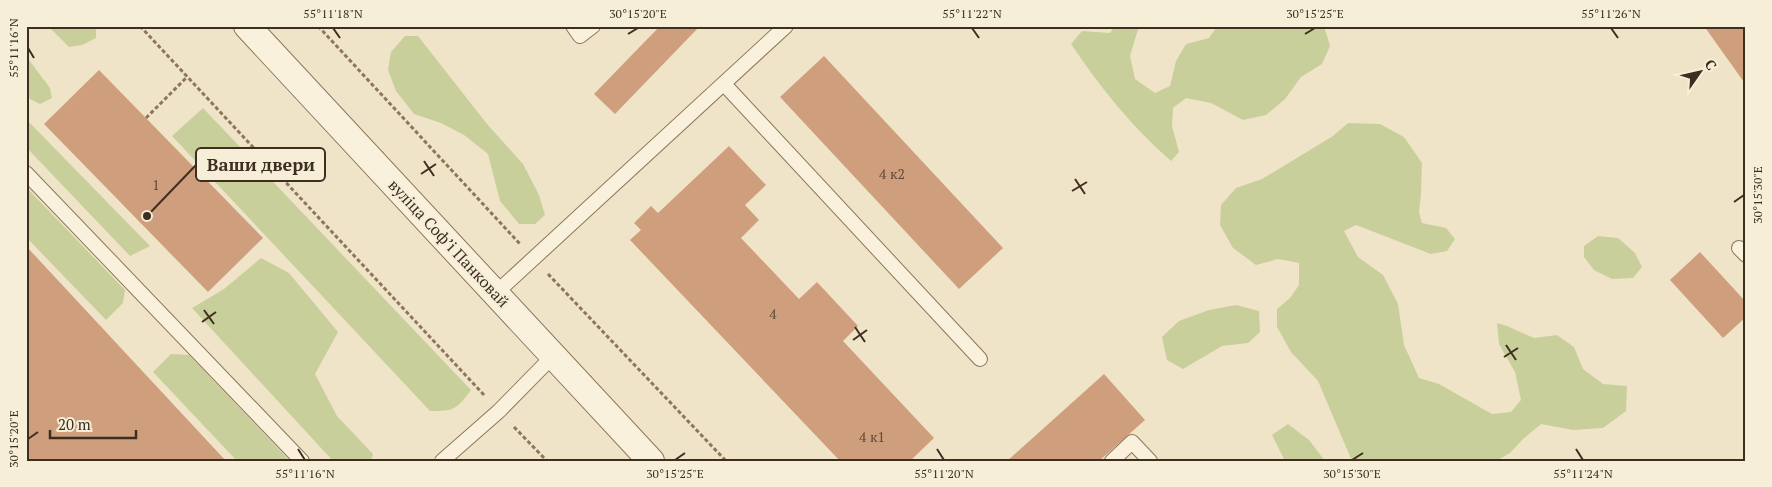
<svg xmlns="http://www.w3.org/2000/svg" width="1772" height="487" font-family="'PT Serif',serif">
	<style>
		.green { fill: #c9cf9b }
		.building { fill: #cf9f7d }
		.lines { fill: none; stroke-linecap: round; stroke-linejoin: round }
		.lane-casing { stroke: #8d765c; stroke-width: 16 }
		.street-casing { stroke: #8d765c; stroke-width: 28 }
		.path { stroke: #8d765c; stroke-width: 3; stroke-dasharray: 4 2.5; stroke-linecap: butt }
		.lane { stroke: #faf1dc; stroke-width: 14 }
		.street { stroke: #faf1dc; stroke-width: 26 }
		.ticks { fill: none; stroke: #3d2e20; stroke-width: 2 }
		.labels { text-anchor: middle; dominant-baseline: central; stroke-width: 5; stroke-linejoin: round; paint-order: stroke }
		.number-label { font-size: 14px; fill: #624a37 }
		.street-label { font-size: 16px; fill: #3d2e20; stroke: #f7eed8 }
		.leader { fill: none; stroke: #3d2e20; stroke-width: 2 }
		.callout-dot { fill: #3d2e20; stroke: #f7eed8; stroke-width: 2 }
		.callout { fill: #f7eed8; stroke: #3d2e20; stroke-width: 2 }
		.callout-label { font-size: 18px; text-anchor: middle; font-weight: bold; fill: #3d2e20 }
		.neatline { fill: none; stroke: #3d2e20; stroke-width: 2 }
		.ticks-label { font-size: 12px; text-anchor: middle; fill: #3d2e20 }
	</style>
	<rect width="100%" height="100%" fill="#f0e4c8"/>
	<g class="green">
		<path d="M48,26H96V38L82,45L69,47Z"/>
		<path d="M1115,26H1139L1130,56L1135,79L1155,93L1170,86L1176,61L1186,44L1209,38L1217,26H1324L1330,46L1322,64L1301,77L1285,99L1266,115L1243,120L1211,103L1186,98L1173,108L1172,126L1179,152L1171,161C1132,127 1100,87 1071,44L1082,31L1110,33Z"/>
		<path d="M405,36H418L487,124L523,164L539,195L545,215L535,224H519L500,201L488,154L464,135L441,123L414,114L396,91L388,70L391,52Z"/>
		<path d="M26,56L50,88L52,98L40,104L30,99L26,95Z"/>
		<path d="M203,108L471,390C456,410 454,411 430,411L172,136Z"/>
		<path d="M26,119L150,246L130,256L26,147Z"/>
		<path d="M1348,123L1380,124L1404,137L1422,163L1421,194L1419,212L1422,223L1446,228L1455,239L1447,251L1431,254L1356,225L1344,231L1358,257L1383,275L1398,304L1404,345L1419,378L1439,384L1492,414L1511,412L1521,400L1515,372L1499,344L1497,323L1507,326L1534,338L1557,335L1574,347L1583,369L1603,384L1627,386L1626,411L1603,428L1573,430L1541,424L1523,439L1510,453L1496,461H1352L1318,381L1291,352L1277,327V309L1290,298L1299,285V263L1278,259L1256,265L1233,248L1220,225L1221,205L1236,188L1262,179L1333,136Z"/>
		<path d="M26,187L125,290L123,303L106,320L26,237Z"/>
		<path d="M1598,236L1618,238L1635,253L1642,267L1633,278L1612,279L1594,270L1584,257V246Z"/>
		<path d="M261,258L289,273L338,332L315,374L337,416L373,454L371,461H333L192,308L224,289Z"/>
		<path d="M1236,305L1259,311L1260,332L1248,343L1222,346L1183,369L1167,360L1162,337L1179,321L1209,310Z"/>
		<path d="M171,354L189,355L290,461H237L153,372Z"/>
		<path d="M1288,424L1309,440L1325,461H1285L1272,435Z"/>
	</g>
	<g class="building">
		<path d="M660,26H700L615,114L594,94Z"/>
		<path d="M1704,26H1746V85Z"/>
		<path d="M824,56L1003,248L959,289L780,97Z"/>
		<path d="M99,70L263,238L208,292L44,124Z"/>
		<path d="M729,146L766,185L745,205L759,220L741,238L799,299L817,282L858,326L843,341L934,438L910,461H840L630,240L641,230L634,223L651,206L658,213Z"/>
		<path d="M26,246L226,461H26Z"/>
		<path d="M1700,252L1746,302V317L1723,338L1670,280Z"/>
		<path d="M1104,374L1145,420L1099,461H1007Z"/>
	</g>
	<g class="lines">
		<defs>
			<g id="lane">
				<path d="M573,26L580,36L593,26"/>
				<path d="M724,84L980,359"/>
				<path d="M26,173L302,461"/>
				<path d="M1739,248L1746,255"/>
				<path d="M496,293L786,26"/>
				<path d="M442,461L499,411L553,356"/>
				<path d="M1112,461L1132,442L1150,461"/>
			</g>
			<path id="street" d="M247,26L651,461"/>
		</defs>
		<use href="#lane" class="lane-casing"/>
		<use href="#street" class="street-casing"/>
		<g class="path">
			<path d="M140,26L484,395"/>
			<path d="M318,26L520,244"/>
			<path d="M146,118L187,77"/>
			<path d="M548,274L726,461"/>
			<path d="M514,427L547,461"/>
		</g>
		<use href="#lane" class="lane"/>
		<use href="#street" class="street"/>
	</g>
	<path class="ticks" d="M333,28L340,38M972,28L979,38M1611,28L1618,38M628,34L638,28M1305,34L1315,28M28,48L34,58M424,161L434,176M421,174L436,164M1075,179L1085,194M1072,191L1087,182M1734,202L1744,195M204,310L214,324M202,322L216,312M855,327L865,342M853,340L867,330M1506,345L1516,360M1504,357L1518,348M28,439L38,432M298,449L305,460M937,449L944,460M1576,449L1583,460M675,460L685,453M1352,460L1363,453"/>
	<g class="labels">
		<g class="number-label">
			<text x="892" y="173">4 к2</text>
			<text x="156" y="184">1</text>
			<text x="773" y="313">4</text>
			<text x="872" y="436">4 к1</text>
		</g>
		<g class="street-label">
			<text transform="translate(449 243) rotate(47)">вуліца Софʼі Панковай</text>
		</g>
	</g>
	<path class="leader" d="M147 216L196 165"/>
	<circle class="callout-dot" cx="147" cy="216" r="5"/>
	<rect class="callout" x="196" y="148" width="129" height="33" rx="5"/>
	<g class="callout-label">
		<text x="261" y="171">Ваши двери</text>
	</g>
	<rect width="1772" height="487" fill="none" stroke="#f7eed8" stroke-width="55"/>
	<g transform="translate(1700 72) rotate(56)" stroke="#f7eed8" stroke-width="4" paint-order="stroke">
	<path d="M0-4L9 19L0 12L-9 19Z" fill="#3d2e20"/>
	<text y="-8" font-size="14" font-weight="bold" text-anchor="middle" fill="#3d2e20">С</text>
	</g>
	<path d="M50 430v8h86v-8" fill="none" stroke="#3d2e20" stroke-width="2.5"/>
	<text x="58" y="430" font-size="15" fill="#3d2e20" stroke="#f7eed8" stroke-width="4" paint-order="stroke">20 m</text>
	<rect x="28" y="28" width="1716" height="432" class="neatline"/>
	<g class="ticks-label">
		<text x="333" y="18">55°11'18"N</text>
		<text x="638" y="18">30°15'20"E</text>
		<text x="972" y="18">55°11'22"N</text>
		<text x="1315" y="18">30°15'25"E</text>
		<text x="1611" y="18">55°11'26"N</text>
		<text transform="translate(14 48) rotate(-90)" y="4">55°11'16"N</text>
		<text transform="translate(1758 195) rotate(-90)" y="4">30°15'30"E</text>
		<text transform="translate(14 439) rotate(-90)" y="4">30°15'20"E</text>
		<text x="305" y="478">55°11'16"N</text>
		<text x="675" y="478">30°15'25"E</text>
		<text x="944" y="478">55°11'20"N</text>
		<text x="1352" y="478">30°15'30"E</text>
		<text x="1583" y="478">55°11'24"N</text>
	</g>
</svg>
